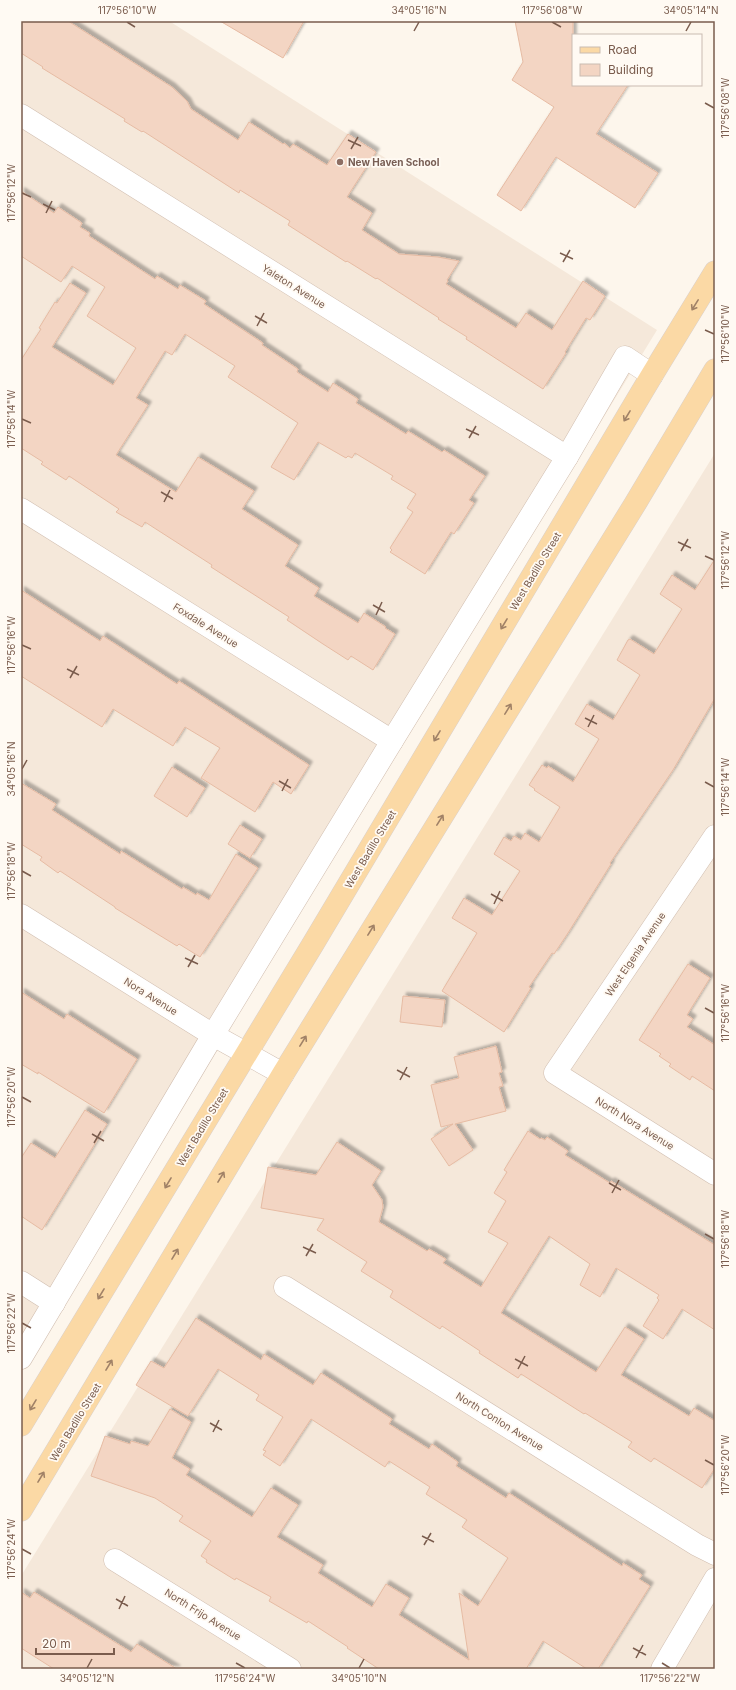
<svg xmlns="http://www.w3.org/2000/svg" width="736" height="1690" font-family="Inter,sans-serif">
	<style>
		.residential { fill: #f5e8da }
		.building { fill: #f3d5c3; stroke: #e6bba3; filter: url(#shadow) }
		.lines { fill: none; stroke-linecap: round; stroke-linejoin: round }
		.minor-casing { stroke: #d1beb0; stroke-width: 23 }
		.primary-casing { stroke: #dad1cd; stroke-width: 23 }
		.minor { stroke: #fff; stroke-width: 22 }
		.primary { stroke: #fbd9a5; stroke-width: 22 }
		.oneway { stroke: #a18267 }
		.ticks { fill: none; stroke: #7a5c4d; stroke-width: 1.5 }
		.education-dot { fill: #8d6e63; stroke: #fffaf3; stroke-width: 1.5 }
		.labels { text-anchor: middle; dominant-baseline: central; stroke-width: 3.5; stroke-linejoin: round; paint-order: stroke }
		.education-label { font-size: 10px; font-weight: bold; fill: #785e54; stroke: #fffaf3; text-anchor: start }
		.street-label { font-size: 10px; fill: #7a5c4d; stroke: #fffaf3 }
		.neatline { fill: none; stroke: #7a5c4d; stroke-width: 1.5 }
		.ticks-label { font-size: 10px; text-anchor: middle; fill: #7a5c4d }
	</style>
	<defs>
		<filter id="shadow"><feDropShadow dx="3.5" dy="-3.5" stdDeviation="1" flood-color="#0004"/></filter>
	</defs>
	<rect width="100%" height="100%" fill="#fdf6ec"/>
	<g class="residential">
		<path d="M21,21H169L657,330L21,1369Z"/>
		<path d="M715,453V1669H21V1576Z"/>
	</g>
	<g class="building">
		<path d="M21,21H68L172,87L187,101L191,109L238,140L249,122L283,144L284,143L290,148L293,144L327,165L348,134L376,152L347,197L372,213L362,230L399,254L438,257L459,261L447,280L448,281L446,284L516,328L526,313L552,330L583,281L605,296L590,320L586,318L565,352L566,353L543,389L466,339L467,337L438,319L439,318L377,278L376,279L347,261L346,262L288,225L290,221L240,190L239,193L143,131L142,132L124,121L125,119L42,68L43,67L21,53Z"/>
		<path d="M220,21H304L283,58Z"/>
		<path d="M515,21H573V85H628L596,134L658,173L635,208L556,157L521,211L497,195L554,107L512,80L523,62Z"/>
		<path d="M21,191L54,213L58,207L82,223L80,227L90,233L89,236L155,279L157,276L178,289L180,285L206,301L204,304L263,343L262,345L298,369L297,372L328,392L333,383L358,399L356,403L406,434L408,431L442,452L444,450L485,476L469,500L474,503L454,534L451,532L425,574L390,552L392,550L390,548L413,512L407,508L416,494L391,479L393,476L355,453L352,458L348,456L346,458L318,442L294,480L271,467L298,423L228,377L235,366L185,334L172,355L165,351L136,398L148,405L116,455L176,492L198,457L254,491L242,509L298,545L285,566L319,588L314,596L358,623L364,613L386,627L385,628L395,634L373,670L351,656L348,660L323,644L287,620L289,617L211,567L212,565L145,522L142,527L116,512L119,509L69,476L66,480L41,464L43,462L21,448V360L41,329L39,328L55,302L57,303L70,283L86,293L52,347L113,385L136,348L87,316L105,287L72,266L61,282L21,256Z"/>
		<path d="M715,559V698L673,770L610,863L611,864L568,933L554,954L552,953L529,987L531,988L504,1032L442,991L477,933L452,918L464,898L492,915L520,871L494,854L504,837L511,841L514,836L521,840L525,833L539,842L560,807L534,790L535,789L529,785L542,765L547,768L548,766L573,782L599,739L575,724L587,704L613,720L640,675L617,660L628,640L630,639L654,654L682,609L660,594L672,575L695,590Z"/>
		<path d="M21,590L100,641L103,636L177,684L179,681L309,765L291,794L273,782L255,812L201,778L220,748L185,727L173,746L113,709L102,727L21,676Z"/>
		<path d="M172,767L205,788L187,817L154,796Z"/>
		<path d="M21,783L56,804L52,810L120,854L121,851L182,889L183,887L196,895L197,893L209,900L236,854L258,868L200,957L179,944L177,946L115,908V907L60,871L58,873L40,860L42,857L21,844Z"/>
		<path d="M240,825L262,839L250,858L228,844Z"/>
		<path d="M688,964L710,978L687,1015L693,1019L687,1027L715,1045V1091L692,1076L690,1080L669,1066L671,1064L659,1056L661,1054L639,1040Z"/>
		<path d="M21,992L64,1019L67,1014L137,1059L104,1113L38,1072V1074L21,1064Z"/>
		<path d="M403,996L445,1000L442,1027L400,1022Z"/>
		<path d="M496,1046L502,1072L499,1073L503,1086L499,1087L506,1111L455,1124L473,1150L449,1166L431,1139L453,1124L441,1127L431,1085L459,1078L454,1057Z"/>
		<path d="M85,1110L107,1124L42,1230L21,1216V1158L31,1143L55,1158Z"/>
		<path d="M528,1131L540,1139L541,1138L545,1140L547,1137L568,1151L565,1155L610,1183L611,1181L715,1245V1330L682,1309L663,1339L643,1326L659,1300L657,1298L659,1295L616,1268L600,1297L580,1285L590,1264L549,1236L501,1313L596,1372L625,1327L644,1339L621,1375L689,1416L694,1408L715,1421V1468L702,1488L654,1458L651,1462L628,1447L632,1442L585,1413L584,1414L521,1374L518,1378L479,1353L480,1351L442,1326L440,1329L390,1297L393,1291L361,1271L367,1262L317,1230L324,1219L261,1208L268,1167L316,1175L337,1142L381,1171L372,1185L382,1200L383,1207L379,1222L427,1251L429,1249L446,1259L443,1263L481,1287L508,1243L488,1232L506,1201L494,1193L507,1172L504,1170Z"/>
		<path d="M196,1318L261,1360L264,1354L313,1385L321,1373L392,1419L389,1424L429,1449L432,1444L458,1462L456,1466L506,1498L509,1493L622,1566L623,1563L642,1575L639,1579L650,1586L598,1669H587L543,1641L526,1669H379L347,1648L348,1647L308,1621L307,1623L269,1601L271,1597L236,1578L235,1580L206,1562L207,1560L201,1556L211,1541L179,1521L183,1516L155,1498L91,1476L105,1436L130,1444L131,1441L148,1446L170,1409L191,1422L172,1458L190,1469L186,1475L252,1517L271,1488L298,1505L277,1537L323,1565L318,1573L372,1607L386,1584L409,1598L399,1615L469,1660L459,1593L478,1606L508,1558L462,1527L467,1520L426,1494L430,1487L389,1461L385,1467L311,1419L280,1466L263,1455L266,1451L263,1450L283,1417L256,1400L259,1395L218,1369L188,1416L136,1385L151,1361L164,1368Z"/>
		<path d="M21,1592L30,1598L34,1592L131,1652L137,1644L177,1669H54L21,1648Z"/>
	</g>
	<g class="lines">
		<defs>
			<g id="minor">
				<path d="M21,115L567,457"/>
				<path d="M21,509L392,741"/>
				<path d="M715,836L555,1073L715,1174"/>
				<path d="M21,915L213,1035L283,1074"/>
				<path d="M21,1282L54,1303"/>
				<path d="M285,1287L697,1545L715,1554"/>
				<path d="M21,1358L213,1035L392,741L567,457L625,357L652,375"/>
				<path d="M115,1560L290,1669"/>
				<path d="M662,1669L715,1579"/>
			</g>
			<g id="primary">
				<path d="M21,1425L313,944L652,375L715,272"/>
				<path d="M21,1510L283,1074L635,504L715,370"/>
			</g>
		</defs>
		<use href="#minor" class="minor-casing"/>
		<use href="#primary" class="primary-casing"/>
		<use href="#minor" class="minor"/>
		<use href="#primary" class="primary"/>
	</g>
	<defs><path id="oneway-shaft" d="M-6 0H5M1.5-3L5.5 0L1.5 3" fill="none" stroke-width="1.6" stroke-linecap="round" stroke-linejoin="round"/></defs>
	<g class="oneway">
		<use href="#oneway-shaft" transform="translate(695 305) rotate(122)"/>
		<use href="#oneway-shaft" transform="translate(627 416) rotate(121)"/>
		<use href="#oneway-shaft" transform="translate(504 624) rotate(121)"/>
		<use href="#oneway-shaft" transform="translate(508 709) rotate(-58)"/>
		<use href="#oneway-shaft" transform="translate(437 736) rotate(121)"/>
		<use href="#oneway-shaft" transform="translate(440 820) rotate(-58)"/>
		<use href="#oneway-shaft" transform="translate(371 930) rotate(-58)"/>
		<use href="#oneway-shaft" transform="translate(303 1041) rotate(-58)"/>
		<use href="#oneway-shaft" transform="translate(221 1177) rotate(-59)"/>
		<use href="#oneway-shaft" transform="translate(168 1183) rotate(121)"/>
		<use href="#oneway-shaft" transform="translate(175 1254) rotate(-59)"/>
		<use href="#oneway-shaft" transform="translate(101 1294) rotate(121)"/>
		<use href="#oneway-shaft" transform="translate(109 1365) rotate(-59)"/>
		<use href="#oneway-shaft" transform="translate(33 1405) rotate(121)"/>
		<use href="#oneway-shaft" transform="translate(41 1477) rotate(-59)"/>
	</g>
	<path class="ticks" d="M127,22L135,27M552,22L561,27M414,31L419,22M686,31L691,22M705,103L714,108M348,140L361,146M351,149L358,137M22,193L31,197M43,204L55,210M46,213L52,201M560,253L573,259M563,262L570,250M255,316L267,323M257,326L264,313M705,330L714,334M22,419L31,423M466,429L479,435M469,438L476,426M161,492L173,499M164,502L170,490M678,542L691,548M681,551L688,539M705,556L714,560M373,605L385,612M376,615L382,602M22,645L31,649M67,669L79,675M70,678L77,666M585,718L597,724M588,727L594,715M22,769L27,760M279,781L291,788M705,782L714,787M282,791L288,779M22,871L31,876M491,894L503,901M494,904L500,891M185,958L198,964M188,967L195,955M705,1008L714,1013M397,1070L410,1077M400,1080L407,1067M22,1097L31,1102M92,1134L104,1141M94,1143L101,1131M609,1183L621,1190M612,1193L619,1180M705,1234L714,1239M303,1247L316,1253M306,1256L313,1244M22,1323L31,1328M515,1359L528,1366M518,1369L525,1356M210,1423L222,1430M213,1432L219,1420M705,1460L714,1465M422,1536L434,1542M424,1545L431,1533M22,1549L31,1554M116,1599L128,1606M119,1609L125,1596M633,1648L646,1655M636,1658L643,1645M236,1663L245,1668M662,1663L670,1668M87,1668L92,1659M359,1668L364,1659"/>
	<circle class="education-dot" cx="340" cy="162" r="4"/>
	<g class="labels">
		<g class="education-label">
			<text x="348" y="162">New Haven School</text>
		</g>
		<g class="street-label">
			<text transform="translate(294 286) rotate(32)">Yaleton Avenue</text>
			<text transform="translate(535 571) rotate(-59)">West Badillo Street</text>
			<text transform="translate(206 625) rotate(32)">Foxdale Avenue</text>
			<text transform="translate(370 849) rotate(-59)">West Badillo Street</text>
			<text transform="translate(635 954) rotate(-56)">West Elgenia Avenue</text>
			<text transform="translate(151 996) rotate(32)">Nora Avenue</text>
			<text transform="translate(635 1123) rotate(32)">North Nora Avenue</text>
			<text transform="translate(202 1127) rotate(-59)">West Badillo Street</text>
			<text transform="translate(500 1421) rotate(32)">North Conlon Avenue</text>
			<text transform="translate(75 1422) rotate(-59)">West Badillo Street</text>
			<text transform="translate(203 1614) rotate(32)">North Frijo Avenue</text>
		</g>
	</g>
	<rect width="736" height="1690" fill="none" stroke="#fffaf3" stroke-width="44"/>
	<rect x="572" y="34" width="130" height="52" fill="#fffaf3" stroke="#cabbb1"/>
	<rect x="580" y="47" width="20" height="6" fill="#fbd9a5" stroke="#cabbb1"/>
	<text x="608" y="54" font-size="12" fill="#7a5c4d">Road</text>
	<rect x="580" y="64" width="20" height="12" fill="#f3d5c3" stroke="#cabbb1"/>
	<text x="608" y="74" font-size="12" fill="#7a5c4d">Building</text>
	<path d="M36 1648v6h78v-6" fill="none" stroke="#7a5c4d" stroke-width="2"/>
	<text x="42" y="1648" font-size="12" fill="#7a5c4d" stroke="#fffaf3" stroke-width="3" paint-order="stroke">20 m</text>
	<rect x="22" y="22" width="692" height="1646" class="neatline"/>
	<g class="ticks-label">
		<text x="127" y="14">117°56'10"W</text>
		<text x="419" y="14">34°05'16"N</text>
		<text x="552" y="14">117°56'08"W</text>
		<text x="691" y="14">34°05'14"N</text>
		<text transform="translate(725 108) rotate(-90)" y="4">117°56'08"W</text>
		<text transform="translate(11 193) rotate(-90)" y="4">117°56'12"W</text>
		<text transform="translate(725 334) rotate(-90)" y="4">117°56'10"W</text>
		<text transform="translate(11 419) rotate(-90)" y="4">117°56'14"W</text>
		<text transform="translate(725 560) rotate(-90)" y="4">117°56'12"W</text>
		<text transform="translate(11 645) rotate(-90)" y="4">117°56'16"W</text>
		<text transform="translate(11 769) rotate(-90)" y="4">34°05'16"N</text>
		<text transform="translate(725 787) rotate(-90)" y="4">117°56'14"W</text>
		<text transform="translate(11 871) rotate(-90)" y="4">117°56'18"W</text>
		<text transform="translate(725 1013) rotate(-90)" y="4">117°56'16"W</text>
		<text transform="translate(11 1097) rotate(-90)" y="4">117°56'20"W</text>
		<text transform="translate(725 1239) rotate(-90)" y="4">117°56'18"W</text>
		<text transform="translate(11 1323) rotate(-90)" y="4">117°56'22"W</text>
		<text transform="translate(725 1465) rotate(-90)" y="4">117°56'20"W</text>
		<text transform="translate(11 1549) rotate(-90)" y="4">117°56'24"W</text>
		<text x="87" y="1682">34°05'12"N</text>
		<text x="245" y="1682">117°56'24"W</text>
		<text x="359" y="1682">34°05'10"N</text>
		<text x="670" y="1682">117°56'22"W</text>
	</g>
</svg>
